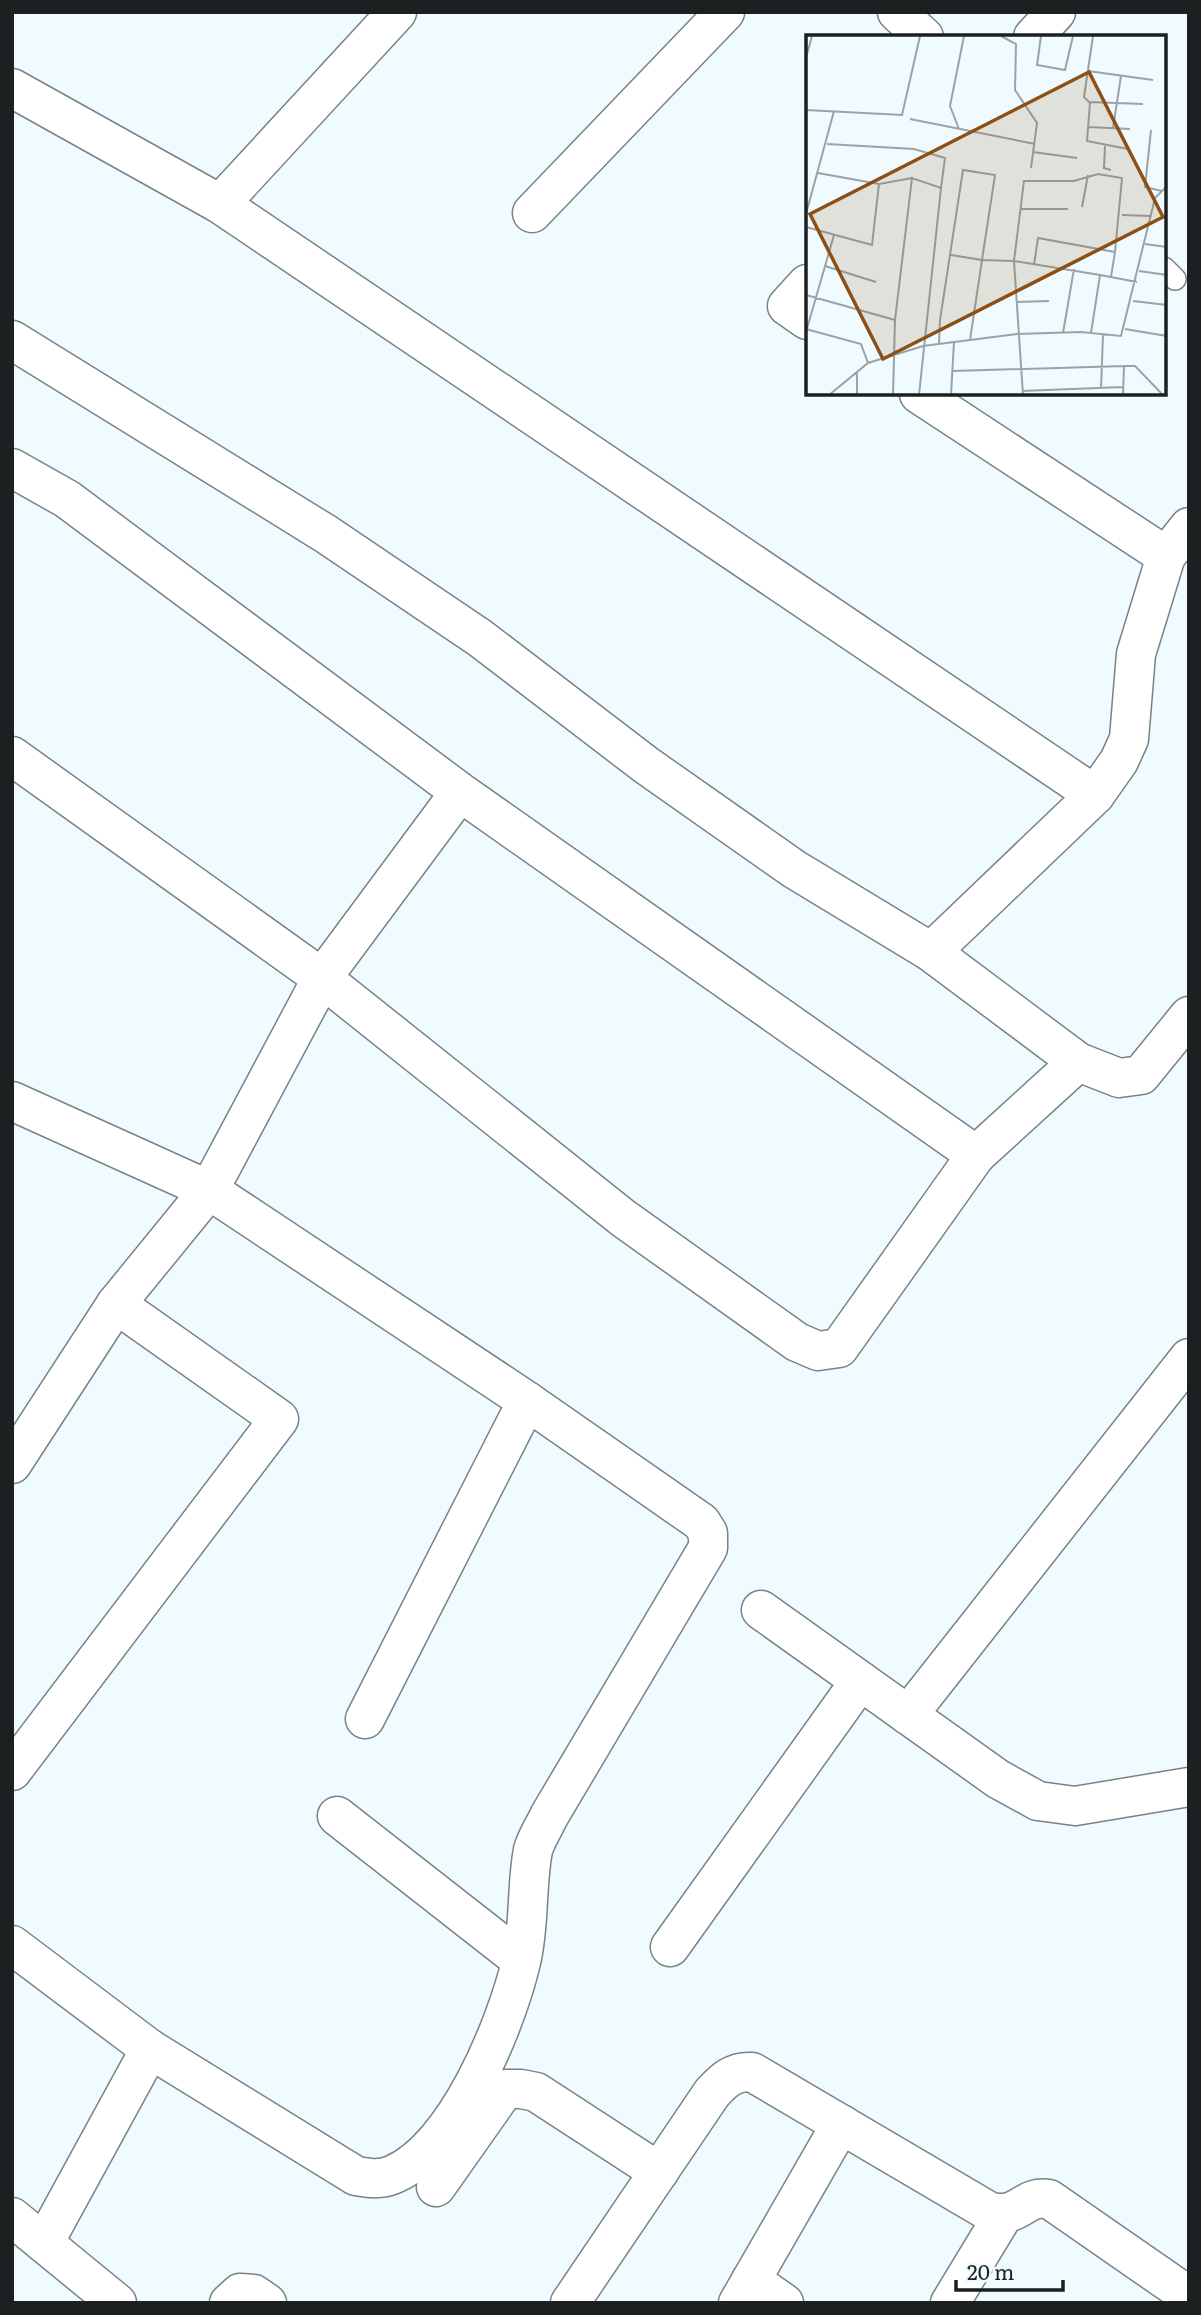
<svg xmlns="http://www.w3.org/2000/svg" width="1201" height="2315" font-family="Literata,serif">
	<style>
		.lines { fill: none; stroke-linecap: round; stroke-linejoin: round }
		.lane-casing { stroke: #798386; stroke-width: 24 }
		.street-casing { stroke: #798386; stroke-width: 41 }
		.lane { stroke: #fff; stroke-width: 21 }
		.street { stroke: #fff; stroke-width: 38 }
		.inset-road { fill: none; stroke: #9ba3a6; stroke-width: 2 }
		.view { fill: #8e4f15; fill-opacity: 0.15; stroke: #8e4f15; stroke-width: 3.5 }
		.inset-edge { fill: none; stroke: #1c2021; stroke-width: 3.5 }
	</style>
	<rect width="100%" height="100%" fill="#effbfe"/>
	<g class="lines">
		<defs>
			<path id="lane" d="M1164,268L1175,279"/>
			<g id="street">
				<path d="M897,12L924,37"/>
				<path d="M1033,37L1056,12"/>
				<path d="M12,88L220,204L1095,795L931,952L1078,1062L1119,1078L1141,1075L1189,1016"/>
				<path d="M220,204L397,12"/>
				<path d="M532,213L725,12"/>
				<path d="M807,284L787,306L807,320"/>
				<path d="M12,340L326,534L480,638L646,765L794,869L931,952"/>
				<path d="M919,394L1166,556L1136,654L1129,739L1119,761L1095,795"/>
				<path d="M12,468L67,499L460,792L976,1155L839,1348L818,1351L797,1342L623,1218L322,978L460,792"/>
				<path d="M1166,556L1189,527"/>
				<path d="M12,756L322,978L209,1190L116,1304L12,1464"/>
				<path d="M12,1101L209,1190L527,1401L701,1522L708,1533V1548L549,1816C544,1827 536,1839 533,1850C526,1886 530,1925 521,1962C506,2025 456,2149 392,2175C380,2180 368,2178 356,2176L150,2049L12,1945"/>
				<path d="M976,1155L1078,1062"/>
				<path d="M761,1610L998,1779L1038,1801L1075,1806L1189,1787"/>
				<path d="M908,1715L1189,1358"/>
				<path d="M365,1719L527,1401"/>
				<path d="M12,1771L279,1419L116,1304"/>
				<path d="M337,1816L521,1960"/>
				<path d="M670,1947L860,1681"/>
				<path d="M436,2187L505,2089H521L536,2092L659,2172"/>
				<path d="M12,2217L117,2303"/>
				<path d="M44,2243L150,2049"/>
				<path d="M751,2280L784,2303"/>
				<path d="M229,2303L240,2293L254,2294L267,2303"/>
				<path d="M570,2303L712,2093C724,2080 733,2071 752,2072L990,2212C1023,2218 1022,2195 1049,2199L1189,2296"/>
				<path d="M738,2303L841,2124"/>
				<path d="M950,2303L1004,2214"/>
			</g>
		</defs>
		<use href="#lane" class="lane-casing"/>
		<use href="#street" class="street-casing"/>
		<use href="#lane" class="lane"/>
		<use href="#street" class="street"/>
	</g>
	<g transform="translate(806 35)">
		<rect width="360" height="360" fill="#effbfe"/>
		<path class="inset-road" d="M195,1L210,9L209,55L231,88L225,133M235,1L231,30L259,35L267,1M287,1L278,62L284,68L281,106L322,114M0,23L6,1M282,36L347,45M283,67L337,69M0,75L96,80L114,1M104,84L229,109M282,92L324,94M307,93L315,41M153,94L144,71L158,1M345,95L339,152L356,156M21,109L108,114L139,123L135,153L106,143L89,285L87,360M299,111L298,133L305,135M227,117L271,123M12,138L73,149M276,172L282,140M214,174H262M0,179L28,76M316,180L345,181M0,192L66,210L73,149L106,143M339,209L361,212M19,231L70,247M333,236L361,240M305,242L309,217M0,260L89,285M327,266L361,270M210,267L243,266M0,294L55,309L62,328M319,294L361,301M0,297L28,200M257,298L268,234M285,298L294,240L331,247M164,305L176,225L208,226L294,240M133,309L134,285L157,135L189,140L176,225L145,220M147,336L318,331M295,353L297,300M216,356L317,352M23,360L62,328L117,311L211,299L275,297L315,301L349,163L361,151M51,360V336M113,360L135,153M145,360L148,307M217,360L208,226L218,146H268L292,139L316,143L309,217L232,203L228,230M317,360L318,331H329L357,360"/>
		<path class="view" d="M283,37L357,182L77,324L4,179Z"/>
		<rect width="360" height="360" class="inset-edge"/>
	</g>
	<rect width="1201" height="2315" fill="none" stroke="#1c2021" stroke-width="28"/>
	<path d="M956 2280v10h107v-10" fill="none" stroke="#1c2021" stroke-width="3.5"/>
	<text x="967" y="2280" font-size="21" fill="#1c2021" stroke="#effbfe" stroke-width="5" paint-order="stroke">20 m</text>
</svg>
